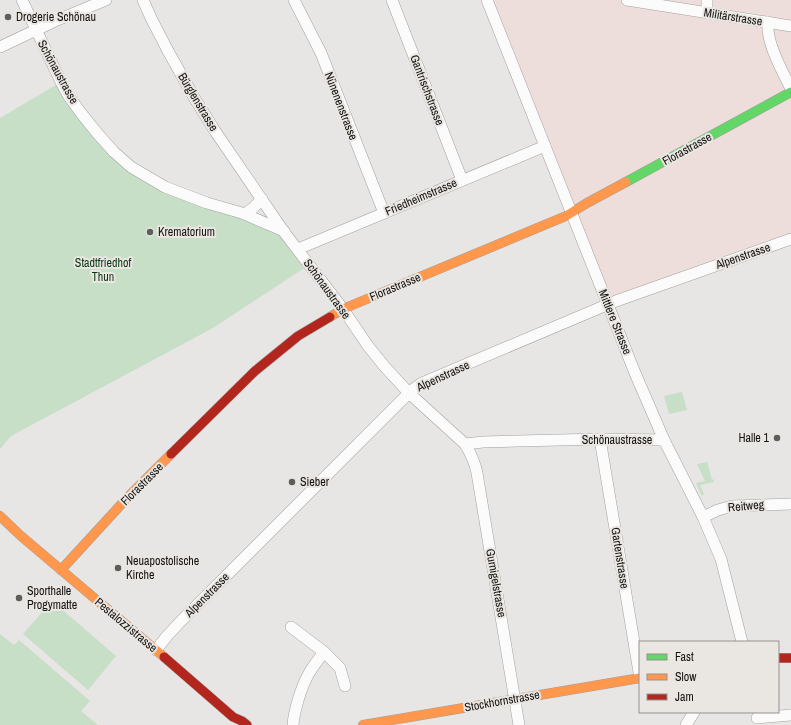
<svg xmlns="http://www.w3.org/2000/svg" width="791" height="725" font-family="'Archivo Narrow',sans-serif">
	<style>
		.industrial { fill: #eddddb }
		.green { fill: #c7dec7 }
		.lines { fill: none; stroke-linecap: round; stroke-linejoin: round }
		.street-casing { stroke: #a2a09e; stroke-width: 12 }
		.fast-casing { stroke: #a2a09e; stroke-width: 10 }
		.slow-casing { stroke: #a2a09e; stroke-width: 10 }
		.jam-casing { stroke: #a2a09e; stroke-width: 10 }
		.street { stroke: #fcfbfb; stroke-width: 11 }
		.fast { stroke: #63d668; stroke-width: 9 }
		.slow { stroke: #ff974d; stroke-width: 9 }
		.jam { stroke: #b3261e; stroke-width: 9 }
		.poi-dot { fill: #5f5d5c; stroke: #eae6e2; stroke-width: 1.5 }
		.labels { text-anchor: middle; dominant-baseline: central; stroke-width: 4; stroke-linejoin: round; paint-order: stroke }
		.poi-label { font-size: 12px; fill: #151312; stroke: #eae6e2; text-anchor: start }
		.street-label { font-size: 12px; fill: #151312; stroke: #eae6e2 }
		.park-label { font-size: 12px; fill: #063913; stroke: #eae6e2 }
	</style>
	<rect width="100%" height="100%" fill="#e8e6e4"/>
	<path class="industrial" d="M487,0H791V239L608,305Z"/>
	<g class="green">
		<path d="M61,82L131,167L284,232L306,267L213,328L11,436L0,449V118Z"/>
		<path d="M682,392L687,410L669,414L664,396Z"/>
		<path d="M707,462L712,480L714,479V482L700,485L704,494L702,496L696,483L705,481L697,464Z"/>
		<path d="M52,601L116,656L88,690L23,634Z"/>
		<path d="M0,634L14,645L19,640L90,701L81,711L98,725H0Z"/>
	</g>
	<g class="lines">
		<defs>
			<g id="street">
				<path d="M22,0L61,82L68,95L81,113L97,133L114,152L131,167L165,187L207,203L242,213L284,231"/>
				<path d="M143,0L151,18L168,51L195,99L215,131L284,232L343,309L368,346L385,367L409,393L465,444C471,454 475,462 477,473L519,725"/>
				<path d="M294,0L321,53L384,213"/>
				<path d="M392,0L462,180"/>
				<path d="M487,0L635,373L664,440L703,517L721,559L742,642"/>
				<path d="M627,0L791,26"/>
				<path d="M707,0V12"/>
				<path d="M768,22C766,43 782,70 791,89"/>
				<path d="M0,47L55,21L106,0"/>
				<path d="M245,214L253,208L262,199"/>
				<path d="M298,249L545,146"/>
				<path d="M600,439L640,678"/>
				<path d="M465,444L483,442L600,439L664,440"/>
				<path d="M703,517L718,510L732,506L791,504"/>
				<path d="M291,627L324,652L340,668L345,686"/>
				<path d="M156,650L167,636L182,620L412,390L422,383L616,301L791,239"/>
				<path d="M757,718L791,715"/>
				<path d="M293,725C294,711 301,688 308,675C312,667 319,659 324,652"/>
				<path d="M686,725L694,712"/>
			</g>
			<path id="fast" d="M626,182L791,92"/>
			<g id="slow">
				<path d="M330,317L343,309L566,216L587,203L626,182"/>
				<path d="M0,516L21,536L164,657"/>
				<path d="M61,570L128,497L171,454"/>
				<path d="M363,725L640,678"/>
			</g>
			<g id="jam">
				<path d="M171,454L255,371L298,336L330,317"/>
				<path d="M164,657L233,717L242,721L247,725"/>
				<path d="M778,658H791"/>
			</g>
		</defs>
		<use href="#street" class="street-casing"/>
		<use href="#fast" class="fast-casing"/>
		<use href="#slow" class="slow-casing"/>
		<use href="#jam" class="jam-casing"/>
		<use href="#street" class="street"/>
		<use href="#fast" class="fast"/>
		<use href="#slow" class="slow"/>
		<use href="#jam" class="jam"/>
	</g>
	<g class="poi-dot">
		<circle cx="8" cy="17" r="4"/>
		<circle cx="150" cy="232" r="4"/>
		<circle cx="777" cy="438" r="4"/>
		<circle cx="292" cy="482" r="4"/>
		<circle cx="118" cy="568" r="4"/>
		<circle cx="19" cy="598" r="4"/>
	</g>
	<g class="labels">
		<g class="poi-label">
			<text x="16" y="17">Drogerie Schönau</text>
			<text x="158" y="232">Krematorium</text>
			<text x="769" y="438" text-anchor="end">Halle 1</text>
			<text x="300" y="482">Sieber</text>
			<text x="126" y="561">Neuapostolische<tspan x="126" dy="14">Kirche</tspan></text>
			<text x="27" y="591">Sporthalle<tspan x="27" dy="14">Progymatte</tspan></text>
		</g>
		<g class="street-label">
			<text transform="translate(733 17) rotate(9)">Militärstrasse</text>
			<text transform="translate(58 72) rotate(61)">Schönaustrasse</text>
			<text transform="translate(427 90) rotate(69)">Gantrischstrasse</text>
			<text transform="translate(198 102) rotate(59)">Bürglenstrasse</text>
			<text transform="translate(341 106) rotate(69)">Nünenenstrasse</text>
			<text transform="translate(687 149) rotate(-29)">Florastrasse</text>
			<text transform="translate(421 197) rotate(-23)">Friedheimstrasse</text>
			<text transform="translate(743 256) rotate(-19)">Alpenstrasse</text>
			<text transform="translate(395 287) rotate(-23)">Florastrasse</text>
			<text transform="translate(327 289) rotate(54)">Schönaustrasse</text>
			<text transform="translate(615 322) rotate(68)">Mittlere Strasse</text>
			<text transform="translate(443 376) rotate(-25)">Alpenstrasse</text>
			<text x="617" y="440">Schönaustrasse</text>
			<text transform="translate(142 484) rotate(-45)">Florastrasse</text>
			<text transform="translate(746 506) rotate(-5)">Reitweg</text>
			<text transform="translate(620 558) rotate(81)">Gartenstrasse</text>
			<text transform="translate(496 583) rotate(80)">Gurnigelstrasse</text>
			<text transform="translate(207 595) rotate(-45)">Alpenstrasse</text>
			<text transform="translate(126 625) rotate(40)">Pestalozzistrasse</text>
			<text transform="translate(502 701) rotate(-10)">Stockhornstrasse</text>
		</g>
		<g class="park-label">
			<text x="103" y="263">Stadtfriedhof<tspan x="103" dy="14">Thun</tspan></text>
		</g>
	</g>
	<rect x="639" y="641" width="140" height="72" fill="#eae6e2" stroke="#95928f"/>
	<rect x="647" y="654" width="20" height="6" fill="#63d668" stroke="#95928f"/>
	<text x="675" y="661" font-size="12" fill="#151312">Fast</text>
	<rect x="647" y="674" width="20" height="6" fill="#ff974d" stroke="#95928f"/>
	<text x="675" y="681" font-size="12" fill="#151312">Slow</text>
	<rect x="647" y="694" width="20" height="6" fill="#b3261e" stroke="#95928f"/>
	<text x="675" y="701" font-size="12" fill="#151312">Jam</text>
</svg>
